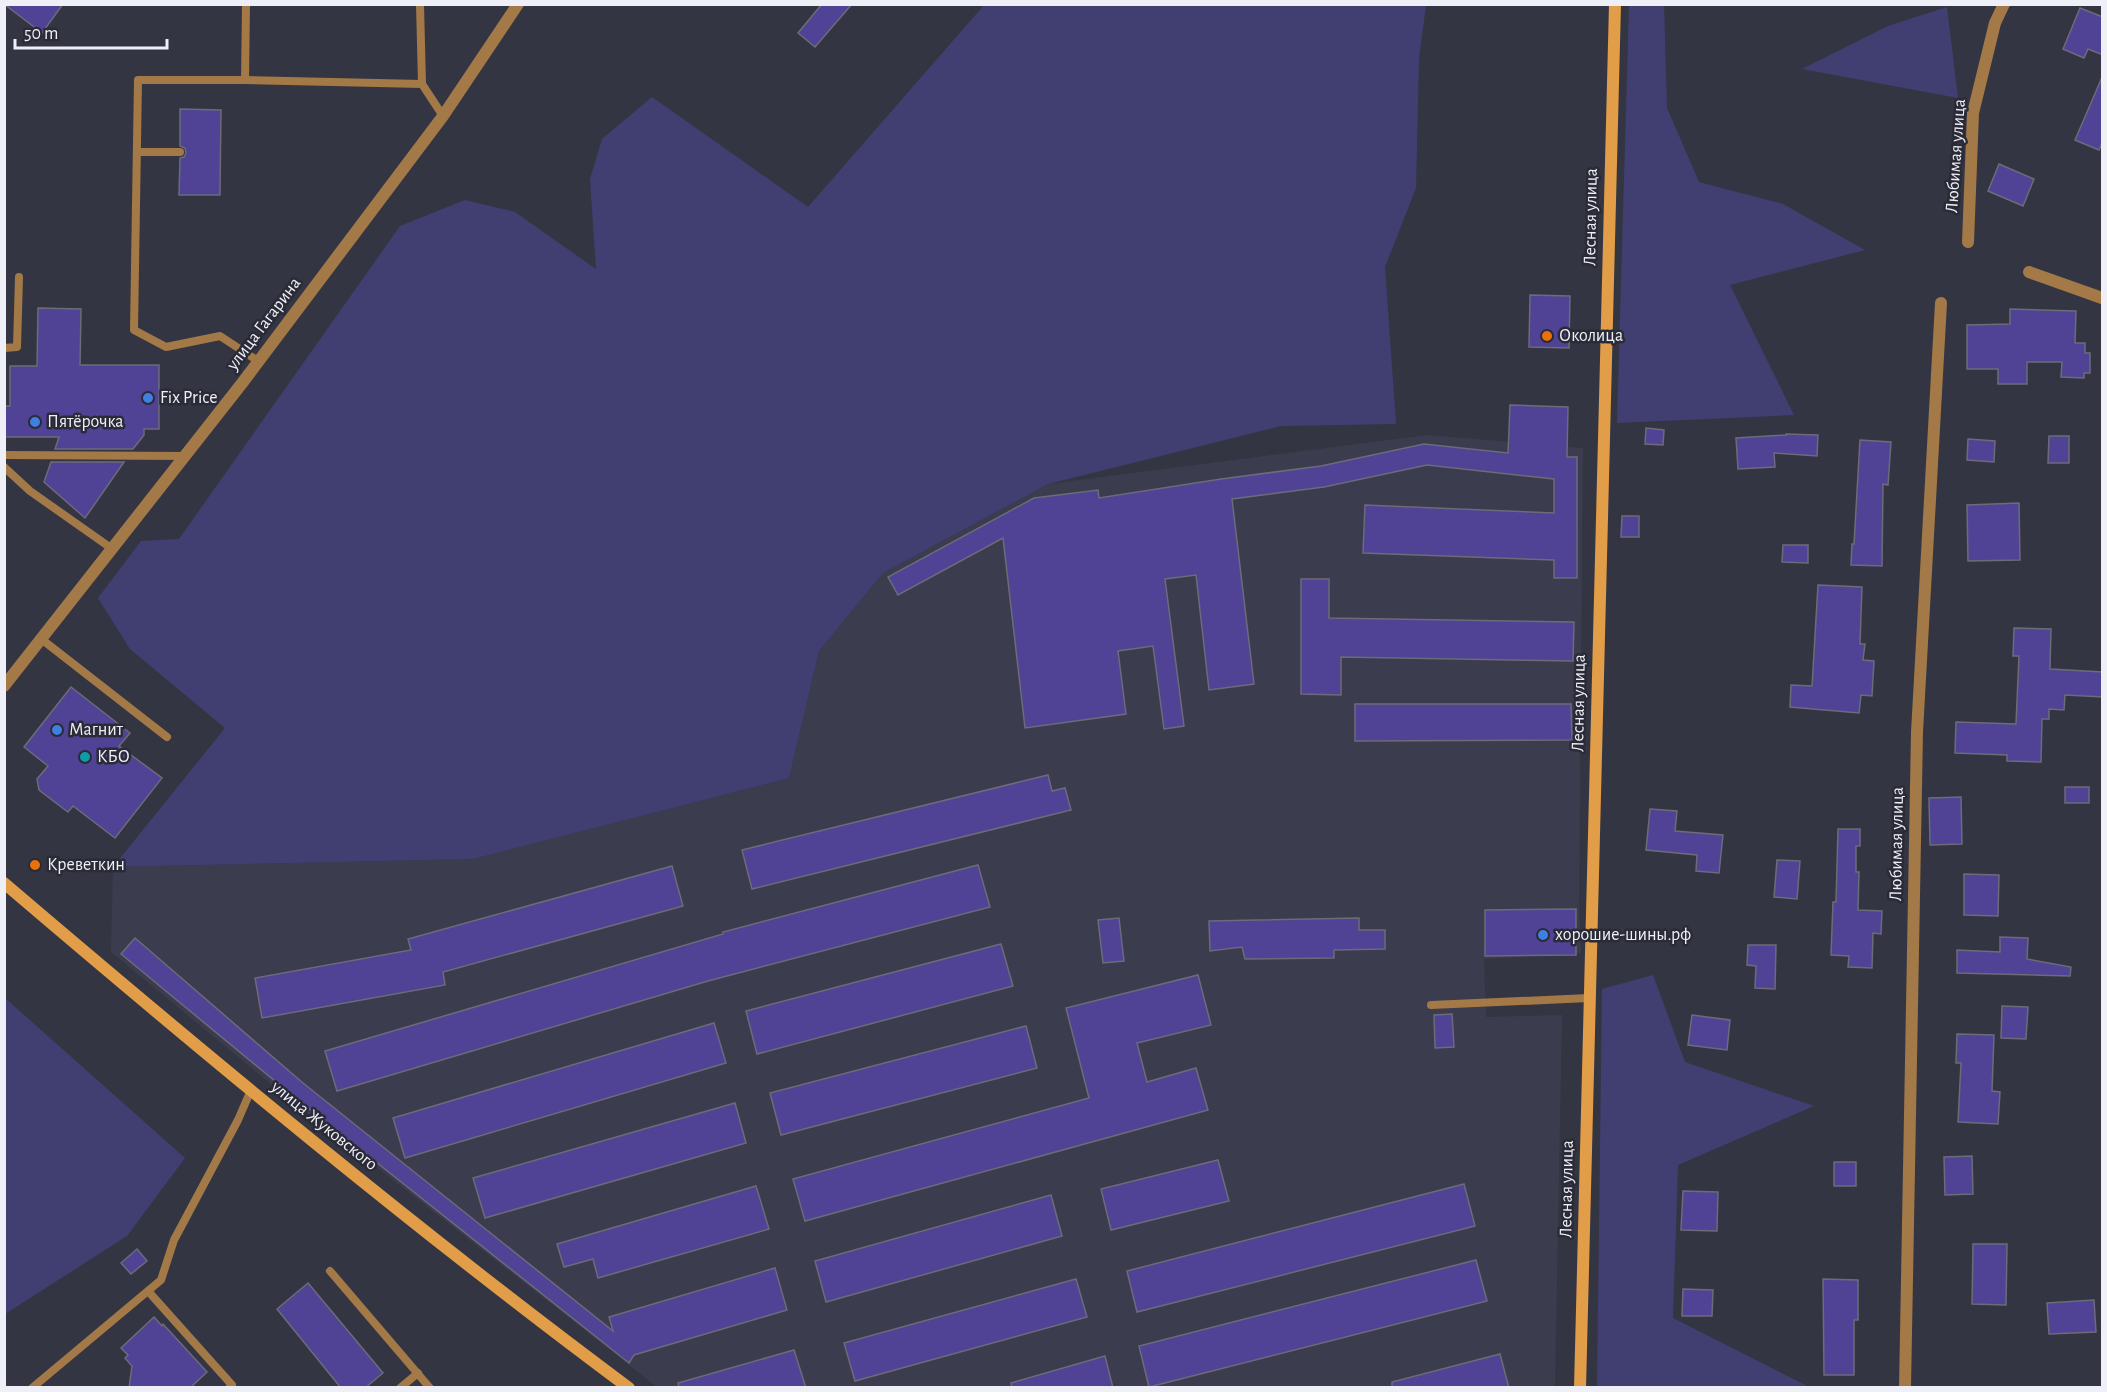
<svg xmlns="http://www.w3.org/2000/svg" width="2107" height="1392" font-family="'Alegreya Sans',sans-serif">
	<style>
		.built { fill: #3c3c4f }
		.green { fill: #413f72 }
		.building { fill: #504395; stroke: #6b6b7a; stroke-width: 1.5 }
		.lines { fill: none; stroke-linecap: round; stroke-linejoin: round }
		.lane { stroke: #a37947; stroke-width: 8 }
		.street { stroke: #a37947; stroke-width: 12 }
		.secondary { stroke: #e19d48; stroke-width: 12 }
		.food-dot { fill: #e8710a; stroke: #2a2b37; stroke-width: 2 }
		.shop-dot { fill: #3f7fe0; stroke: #2a2b37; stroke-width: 2 }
		.culture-dot { fill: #0f9aa8; stroke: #2a2b37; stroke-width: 2 }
		.labels { text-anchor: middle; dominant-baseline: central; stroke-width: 5; stroke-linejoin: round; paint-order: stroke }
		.street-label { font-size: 18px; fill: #efeff8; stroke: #2a2b37 }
		.poi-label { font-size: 18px; fill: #efeff8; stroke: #2a2b37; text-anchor: start }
	</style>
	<rect width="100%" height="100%" fill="#343542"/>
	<path class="built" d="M1428,435L1583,448L1579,906L1581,953L1484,959L1486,1017L1562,1015L1555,1387H657L272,1085L111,952L113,867L473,859L789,778L819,651L883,573L1048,484Z"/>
	<g class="green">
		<path d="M985,4L1426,5L1419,59L1416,188L1385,267L1396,424L1281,426L1048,484L883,573L819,651L789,778L473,859L113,867L225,728L130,649L98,598L141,541L179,539L400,226L465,200L515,212L596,269L590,179L602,139L652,97L808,207Z"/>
		<path d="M1629,5H1664L1667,108L1699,182L1783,204L1865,250L1730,285L1794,415L1617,423Z"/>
		<path d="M1947,7L1958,98L1802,69L1888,26Z"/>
		<path d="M1653,975L1685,1062L1814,1106L1678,1165L1673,1318L1809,1387H1597L1602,989Z"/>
		<path d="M5,998L185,1158L127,1236L5,1314Z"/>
	</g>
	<g class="building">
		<path d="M4,4H63L42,33Z"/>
		<path d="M822,4H852L815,47L798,33Z"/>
		<path d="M2080,8L2103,17V55L2088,49L2084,58L2063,49Z"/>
		<path d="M2103,75V141L2099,150L2075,140Z"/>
		<path d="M180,109L221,110L220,195H179L180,158L184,157L186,153L185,148L180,146Z"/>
		<path d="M1999,164L2034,179L2023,206L1988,191Z"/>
		<path d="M1530,295L1570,296L1569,348L1529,347Z"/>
		<path d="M38,308L81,309L80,365H159V429H144V435L133,449H55L59,437H4V406H10V366H37Z"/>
		<path d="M2010,309L2076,311L2075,343H2085V353H2090V373H2084V378L2061,377L2062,362H2027V384H1998V369H1967V325L2010,324Z"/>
		<path d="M1510,405L1568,407L1567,457H1577V578H1554V560L1363,553L1365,505L1554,513V479L1427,465L1324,487L1232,499L1254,684L1209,690L1196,575L1165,579L1184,726L1164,729L1153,646L1118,651L1126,714L1025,728L1003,538L898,595L888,577L1034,498L1098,490L1099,498L1221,479L1321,466L1424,444L1508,453Z"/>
		<path d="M1646,428L1664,430L1663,445L1645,444Z"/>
		<path d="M1786,434L1818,435L1817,456L1774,453L1775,467L1738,469L1736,438L1786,435Z"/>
		<path d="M2049,436H2069V463H2048Z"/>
		<path d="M1968,439L1995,441L1994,462L1967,460Z"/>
		<path d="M1860,440L1891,442L1888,485L1883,484L1882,566L1851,565L1852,544H1854Z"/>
		<path d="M51,462H124L85,518L44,482Z"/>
		<path d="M2019,503L2020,560L1968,561L1967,505Z"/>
		<path d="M1622,516H1639V537H1621Z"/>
		<path d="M1783,545H1808V563L1782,562Z"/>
		<path d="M1301,579H1329V618L1574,622L1573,661L1341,657V695L1301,694Z"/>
		<path d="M1818,585L1862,587L1860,644H1865L1863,660L1874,661L1872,696L1861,695L1859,713L1790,707L1791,685L1812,686Z"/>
		<path d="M2014,628L2051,629L2050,669L2103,672V697L2065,695L2064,710L2049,709V719H2042L2041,762L2007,761V755L1955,753L1956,722L2016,724L2019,656H2013Z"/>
		<path d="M71,687L130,733L119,746L162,778L115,838L73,806L68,812L39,790L37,779L48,766L24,747Z"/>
		<path d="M1355,704H1571L1572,740L1355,741Z"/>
		<path d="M1048,775L1052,791L1065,788L1071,810L752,889L742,850Z"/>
		<rect x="2065" y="787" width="24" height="16"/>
		<path d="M1961,797L1962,844L1930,845L1929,798Z"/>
		<path d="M1650,809L1677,811L1675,831L1723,835L1719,873L1696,871L1697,855L1646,850Z"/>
		<path d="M1838,829H1860V846H1856V872H1859L1858,910L1882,911L1881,934L1873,933L1872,968L1848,967L1849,956L1831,955L1833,902H1836Z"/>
		<path d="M1777,860L1800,861L1797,899L1774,897Z"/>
		<path d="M978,865L990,907L708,981L337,1091L325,1051L723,934V932Z"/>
		<path d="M672,866L683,906L443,972L445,985L262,1018L255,978L411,950L408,939Z"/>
		<path d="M1964,874L1999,875L1998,916L1964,915Z"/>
		<path d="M1576,909V955L1485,956V910Z"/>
		<path d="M1119,918L1124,961L1103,963L1098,920Z"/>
		<path d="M1359,918V930H1385V949L1334,950V958L1245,959L1242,947L1210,951L1209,921Z"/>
		<path d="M2000,937L2028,938L2027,959L2071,967L2070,976L1957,973V950L2000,952Z"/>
		<path d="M135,938L303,1083L613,1331L609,1317L775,1268L787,1310L634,1355L629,1363L293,1096L121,954Z"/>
		<path d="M1001,944L1013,986L757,1054L746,1011Z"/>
		<path d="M1748,945H1776L1775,989L1755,988L1756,966L1747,965Z"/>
		<path d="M1198,975L1211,1025L1137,1043L1147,1082L1196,1068L1208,1110L805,1221L793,1179L1089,1098L1066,1008Z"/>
		<path d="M2002,1006L2028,1007L2026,1039L2001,1038Z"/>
		<path d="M1452,1014L1454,1047L1435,1048L1434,1015Z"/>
		<path d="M1692,1015L1730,1020L1727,1050L1688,1045Z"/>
		<path d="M714,1023L726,1063L405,1158L393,1118Z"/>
		<path d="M1026,1026L1037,1068L781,1135L770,1093Z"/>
		<path d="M1957,1034L1994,1035L1992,1091L2000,1092L1998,1124L1958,1122L1961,1063H1956Z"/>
		<path d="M735,1103L746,1143L485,1218L473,1178Z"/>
		<path d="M1972,1156L1973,1194L1945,1195L1944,1157Z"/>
		<path d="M1218,1160L1229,1201L1111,1230L1101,1189Z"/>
		<rect x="1834" y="1162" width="22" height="24"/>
		<path d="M1464,1184L1475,1226L1137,1312L1127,1271Z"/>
		<path d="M756,1186L769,1229L598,1278L593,1259L564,1267L557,1244Z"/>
		<path d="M1683,1191L1718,1192L1717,1231L1681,1230Z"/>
		<path d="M1051,1195L1062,1236L826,1302L815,1261Z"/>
		<path d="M1973,1244H2007L2006,1305L1972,1304Z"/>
		<path d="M137,1249L147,1261L131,1274L121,1263Z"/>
		<path d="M1476,1260L1487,1301L1149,1387L1139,1346Z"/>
		<path d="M1076,1279L1087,1317L855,1381L844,1343Z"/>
		<path d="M1823,1279L1858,1280V1320H1854V1375H1824Z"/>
		<path d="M308,1283L383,1373L365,1388H341L277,1309Z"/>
		<path d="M1683,1289L1713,1290L1712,1316H1682Z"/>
		<path d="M2094,1300L2096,1332L2049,1334L2047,1303Z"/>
		<path d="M154,1317L162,1326L163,1324L207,1372L190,1388H129L132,1366L125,1358L128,1355L121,1348Z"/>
		<path d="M794,1350L806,1388H679L678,1383Z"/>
		<path d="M1500,1354L1509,1388H1392V1382Z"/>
		<path d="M1105,1356L1113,1388H1012L1011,1383Z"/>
	</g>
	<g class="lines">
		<g class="lane">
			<path d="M420,4L422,84L443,116"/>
			<path d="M245,80L246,4"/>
			<path d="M137,152H180"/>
			<path d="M4,348L17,347L19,277"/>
			<path d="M258,361L220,336L166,347L134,330L138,80H245L422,84"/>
			<path d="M4,455L186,456"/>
			<path d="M4,467L30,491L111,548"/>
			<path d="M40,638L167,737"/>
			<path d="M1431,1005L1589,998"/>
			<path d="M330,1271L430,1388"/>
			<path d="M148,1291L232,1385L229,1388"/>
			<path d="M32,1388L161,1280L174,1240L238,1120L251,1090"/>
			<path d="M400,1388L418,1373"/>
		</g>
		<g class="street">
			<path d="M1968,242L1973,113L1995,23L2004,4"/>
			<path d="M2029,272L2102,298"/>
			<path d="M4,686L243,382L443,116L518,4"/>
			<path d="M1905,1388L1917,732L1941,303"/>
		</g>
		<g class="secondary">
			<path d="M4,883C208,1057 414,1228 629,1388"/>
			<path d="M1580,1388L1615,4"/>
		</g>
	</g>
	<g class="food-dot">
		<circle cx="1547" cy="336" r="6"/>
		<circle cx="35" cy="865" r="6"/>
	</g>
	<g class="shop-dot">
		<circle cx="148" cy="398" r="6"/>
		<circle cx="35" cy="422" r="6"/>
		<circle cx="57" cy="730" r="6"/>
		<circle cx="1543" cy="935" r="6"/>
	</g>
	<circle class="culture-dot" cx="85" cy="757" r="6"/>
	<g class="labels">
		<g class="street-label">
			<text transform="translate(1956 156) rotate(-86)">Любимая улица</text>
			<text transform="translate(1591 217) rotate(-89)">Лесная улица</text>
			<text transform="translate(264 324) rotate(-53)">улица Гагарина</text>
			<text transform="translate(1579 703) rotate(-89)">Лесная улица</text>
			<text transform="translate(1897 844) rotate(-89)">Любимая улица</text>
			<text transform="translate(324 1126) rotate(39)">улица Жуковского</text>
			<text transform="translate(1567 1189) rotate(-89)">Лесная улица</text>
		</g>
		<g class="poi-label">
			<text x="1559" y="336">Околица</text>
			<text x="160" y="398">Fix Price</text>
			<text x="47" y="422">Пятёрочка</text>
			<text x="69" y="730">Магнит</text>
			<text x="97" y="757">КБО</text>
			<text x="47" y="865">Креветкин</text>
			<text x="1555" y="935">хорошие-шины.рф</text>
		</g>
	</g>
	<rect width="2107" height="1392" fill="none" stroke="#efeff8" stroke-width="12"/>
	<path d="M15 39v9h152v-9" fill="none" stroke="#efeff8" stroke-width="3"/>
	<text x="24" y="39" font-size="18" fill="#efeff8" stroke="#2a2b37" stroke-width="4.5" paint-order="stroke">50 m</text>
</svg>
